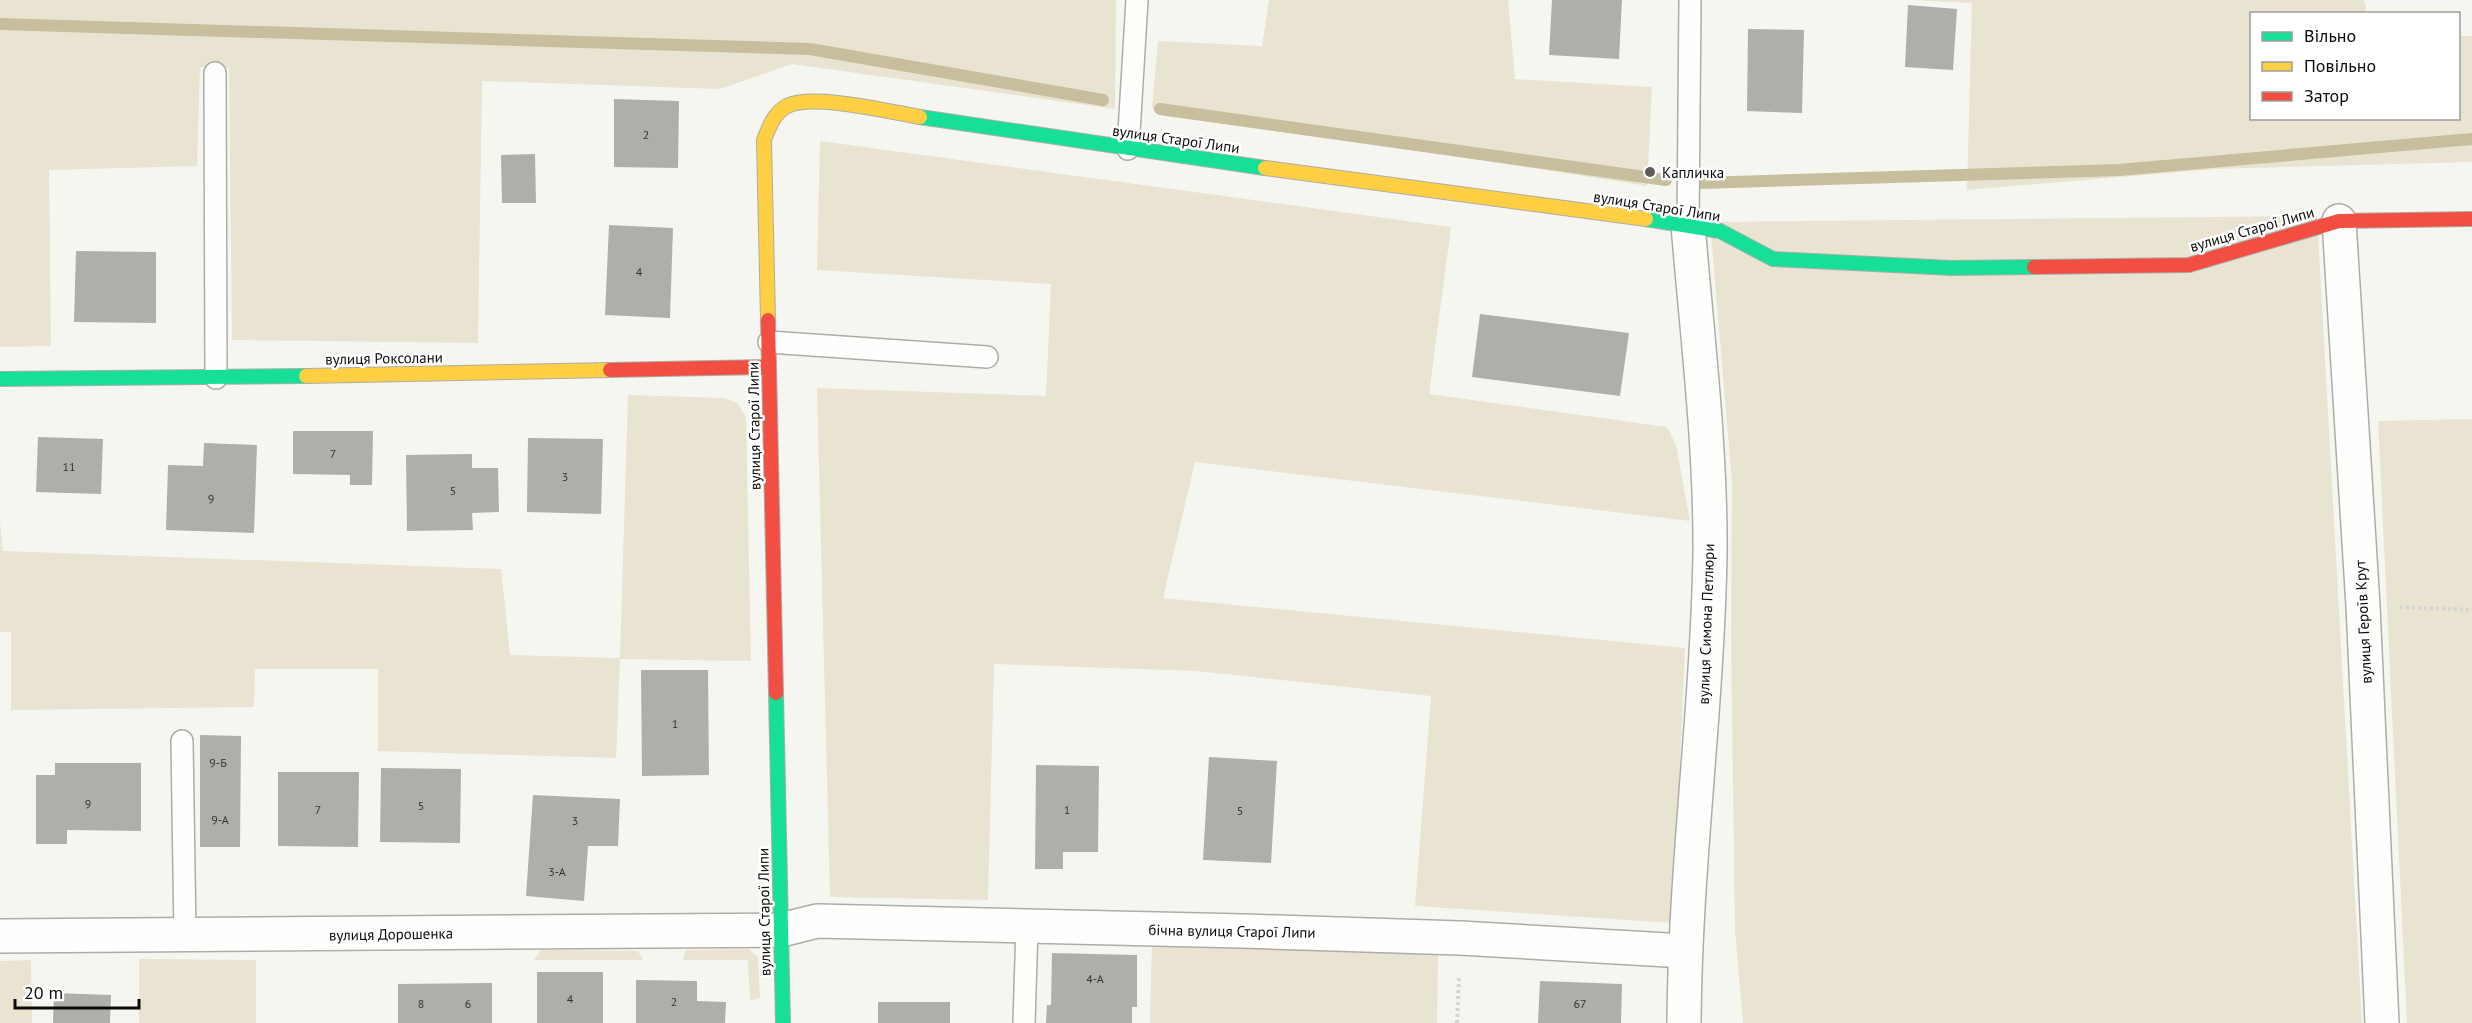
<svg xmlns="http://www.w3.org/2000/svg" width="2472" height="1023" font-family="'PT Sans',sans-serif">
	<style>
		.green { fill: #e8e4d1 }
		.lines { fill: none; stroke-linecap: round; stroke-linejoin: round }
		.stream { stroke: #c6be9d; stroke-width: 12 }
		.building { fill: #afaeab }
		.lane-casing { stroke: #adaca9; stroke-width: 24 }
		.street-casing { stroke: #adaca9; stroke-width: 36 }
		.fast-casing { stroke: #adaca9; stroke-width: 16 }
		.slow-casing { stroke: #adaca9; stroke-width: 16 }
		.jam-casing { stroke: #adaca9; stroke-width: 16 }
		.path { stroke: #d4d4d3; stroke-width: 4; stroke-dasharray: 3 3; stroke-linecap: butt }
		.lane { stroke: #fefefd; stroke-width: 21 }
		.street { stroke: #fefefd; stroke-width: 33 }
		.fast { stroke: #16e098; stroke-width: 14 }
		.slow { stroke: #ffcf43; stroke-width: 14 }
		.jam { stroke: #f24e42; stroke-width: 14 }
		.poi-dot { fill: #5e5d5a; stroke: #fff; stroke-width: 2 }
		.labels { text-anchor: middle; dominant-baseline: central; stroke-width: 5; stroke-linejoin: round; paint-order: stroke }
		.number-label { font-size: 12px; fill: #353432 }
		.street-label { font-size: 15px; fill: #0c0b09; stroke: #fff }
		.poi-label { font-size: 15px; fill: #0c0b09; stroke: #fff; text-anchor: start }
	</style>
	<rect width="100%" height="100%" fill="#f6f6f1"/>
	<g class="green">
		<path d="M0,0H1116L1115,109L792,64L720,89L482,81L478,343L232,340L229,68L200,67L197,166L49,170L51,346L0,347Z"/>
		<path d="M1269,0H1508L1515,79L1652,87L1647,186L1152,109L1158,41L1262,46Z"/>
		<path d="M1910,0H2364L2367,13L2252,14V118H2458L2459,36H2472V162L2216,169L1967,190L1972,3Z"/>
		<path d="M820,141L1451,227L1429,394L1667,427L1676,445L1690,521L1195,462L1163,598L1685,648L1673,923L1415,906L1431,696L1196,671L994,664L988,900L830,897L817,388L1046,396L1051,284L817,270Z"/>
		<path d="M2317,216L2362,1023H1743L1735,930L1731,637L1732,482L1710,222Z"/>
		<path d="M628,395L724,398L737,403L746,417L751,661L620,659L616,758L378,751V669H255L254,707L11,710V632H0V521L3,551L501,569L510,655L620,658Z"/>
		<path d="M2472,419V1023H2407L2378,421Z"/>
		<path d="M1152,940L1438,954L1437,1023H1150Z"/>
		<path d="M749,949L758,957L760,998L750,1001L748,960H683L686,950Z"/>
		<path d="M541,950L638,951L643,960H534Z"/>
		<path d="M139,959L256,960V1023H139Z"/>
		<path d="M31,960L32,1023H0V961Z"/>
	</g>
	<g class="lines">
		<g class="stream">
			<path d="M0,24L810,49L1103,100"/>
			<path d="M1160,109L1666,180"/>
			<path d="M1701,183L2119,170L2472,139"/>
		</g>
	</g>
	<g class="building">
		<path d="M1552,0H1622L1619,59L1549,55Z"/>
		<path d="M1908,5L1957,9L1953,70L1905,67Z"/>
		<path d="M1748,29L1804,30L1802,113L1747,111Z"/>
		<path d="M614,99L679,101L678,168L614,167Z"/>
		<path d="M535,154L536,203H502L501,155Z"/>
		<path d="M609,225L673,228L670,318L605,315Z"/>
		<path d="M76,251L156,252V323L74,322Z"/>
		<path d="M1480,314L1629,333L1620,396L1472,377Z"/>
		<path d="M293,431H373L372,485H350V475L293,474Z"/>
		<path d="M38,437L103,439L101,494L36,492Z"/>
		<path d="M528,438L603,439L601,514L527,512Z"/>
		<path d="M204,443L257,445L254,533L166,530L168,465L203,466Z"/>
		<path d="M472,454V468H498L499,512L472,513L473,530L407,531L406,455Z"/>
		<path d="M641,670H708L709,775L642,776Z"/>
		<path d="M200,735L241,736L240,847H200Z"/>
		<path d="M1209,757L1277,761L1271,863L1203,860Z"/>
		<path d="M55,763H141V831L67,830V844H36V775H55Z"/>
		<path d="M1036,765L1099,766L1098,852H1063V869H1035Z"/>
		<path d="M381,768L461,769L460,843L380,842Z"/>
		<path d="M278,772H359L358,847L278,846Z"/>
		<path d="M533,795L620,799L618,846H588L584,901L526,896Z"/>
		<path d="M1052,953L1137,955V1007H1132V1023H1046L1047,1005H1051Z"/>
		<rect x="537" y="972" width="66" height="51"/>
		<path d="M636,980L697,981V1001L726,1002L725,1023H636Z"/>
		<path d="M1540,981L1622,984L1621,1023H1538Z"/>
		<path d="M492,983V1023H398V984Z"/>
		<path d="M54,993L111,995L110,1023H53Z"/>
		<rect x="878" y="1002" width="72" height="21"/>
	</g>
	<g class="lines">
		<defs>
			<g id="lane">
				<path d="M215,73L216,378"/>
				<path d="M1128,149L1137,0"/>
				<path d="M1688,225L1690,0"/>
				<path d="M769,342L987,357"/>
				<path d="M182,741L185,936"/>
				<path d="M1024,1023L1027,927"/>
			</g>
			<g id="street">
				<path d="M2339,221L2363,606L2382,1023"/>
				<path d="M0,936L781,930L817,921L1243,931L1460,938L1685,951"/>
				<path d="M1684,1023C1685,867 1707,712 1710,556C1711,446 1697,335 1688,225"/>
			</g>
			<g id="fast">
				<path d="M920,117L1265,168"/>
				<path d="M1646,219L1720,231L1773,259L1952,268L2034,267"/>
				<path d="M0,379L306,376"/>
				<path d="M776,693L783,1023"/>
			</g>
			<g id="slow">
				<path d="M1265,168L1646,219"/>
				<path d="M768,320L764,140C769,127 774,113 787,106C813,93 890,112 920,117"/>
				<path d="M306,376L610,370"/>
			</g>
			<g id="jam">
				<path d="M2034,267L2189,265L2339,221L2472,219"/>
				<path d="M768,320L776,693"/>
				<path d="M610,370L769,367"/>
			</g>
		</defs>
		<use href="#lane" class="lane-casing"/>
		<use href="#street" class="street-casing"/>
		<use href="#fast" class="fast-casing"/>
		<use href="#slow" class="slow-casing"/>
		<use href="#jam" class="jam-casing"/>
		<g class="path">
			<path d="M2400,607L2472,610"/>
			<path d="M1457,1023L1459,976"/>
		</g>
		<use href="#lane" class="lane"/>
		<use href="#street" class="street"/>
		<use href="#fast" class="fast"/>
		<use href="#slow" class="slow"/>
		<use href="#jam" class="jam"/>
	</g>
	<circle class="poi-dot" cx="1650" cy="172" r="6"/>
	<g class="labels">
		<g class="number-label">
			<text x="646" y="134">2</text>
			<text x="639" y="271">4</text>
			<text x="333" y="453">7</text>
			<text x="69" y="466">11</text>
			<text x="565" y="476">3</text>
			<text x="453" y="490">5</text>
			<text x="211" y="498">9</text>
			<text x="675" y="723">1</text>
			<text x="218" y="762">9-Б</text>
			<text x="88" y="803">9</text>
			<text x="421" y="805">5</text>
			<text x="318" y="809">7</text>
			<text x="1067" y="809">1</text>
			<text x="1240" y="810">5</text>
			<text x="220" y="819">9-А</text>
			<text x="575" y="820">3</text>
			<text x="557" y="871">3-А</text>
			<text x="1095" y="978">4-А</text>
			<text x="570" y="998">4</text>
			<text x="674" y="1001">2</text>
			<text x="421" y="1003">8</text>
			<text x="468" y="1003">6</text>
			<text x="1580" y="1003">67</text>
		</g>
		<g class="street-label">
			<text transform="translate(1176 139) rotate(8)">вулиця Старої Липи</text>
			<text transform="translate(1657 206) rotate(9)">вулиця Старої Липи</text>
			<text transform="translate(2252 229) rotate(-16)">вулиця Старої Липи</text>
			<text transform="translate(384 358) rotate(-1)">вулиця Роксолани</text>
			<text transform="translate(754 426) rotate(-91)">вулиця Старої Липи</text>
			<text transform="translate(2363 622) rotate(-93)">вулиця Героїв Крут</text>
			<text transform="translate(1706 624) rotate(-88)">вулиця Симона Петлюри</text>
			<text transform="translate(764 912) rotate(-91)">вулиця Старої Липи</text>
			<text transform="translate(1232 931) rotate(1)">бічна вулиця Старої Липи</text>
			<text transform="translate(391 934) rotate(-1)">вулиця Дорошенка</text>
		</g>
		<g class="poi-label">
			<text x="1662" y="172">Капличка</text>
		</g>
	</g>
	<rect x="2250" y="12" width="210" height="108" fill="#ffffff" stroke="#9e9d9d" stroke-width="1.5"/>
	<rect x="2262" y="32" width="30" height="9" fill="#16e098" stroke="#9e9d9d" stroke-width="1.5"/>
	<text x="2304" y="42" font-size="18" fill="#0c0b09">Вільно</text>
	<rect x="2262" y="62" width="30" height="9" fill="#ffcf43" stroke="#9e9d9d" stroke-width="1.5"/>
	<text x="2304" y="72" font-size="18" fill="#0c0b09">Повільно</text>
	<rect x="2262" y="92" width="30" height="9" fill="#f24e42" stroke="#9e9d9d" stroke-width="1.5"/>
	<text x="2304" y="102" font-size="18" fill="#0c0b09">Затор</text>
	<path d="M15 999v9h124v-9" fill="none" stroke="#0c0b09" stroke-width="3"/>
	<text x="24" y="999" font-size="18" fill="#0c0b09" stroke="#ffffff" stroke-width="4.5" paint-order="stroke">20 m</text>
</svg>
